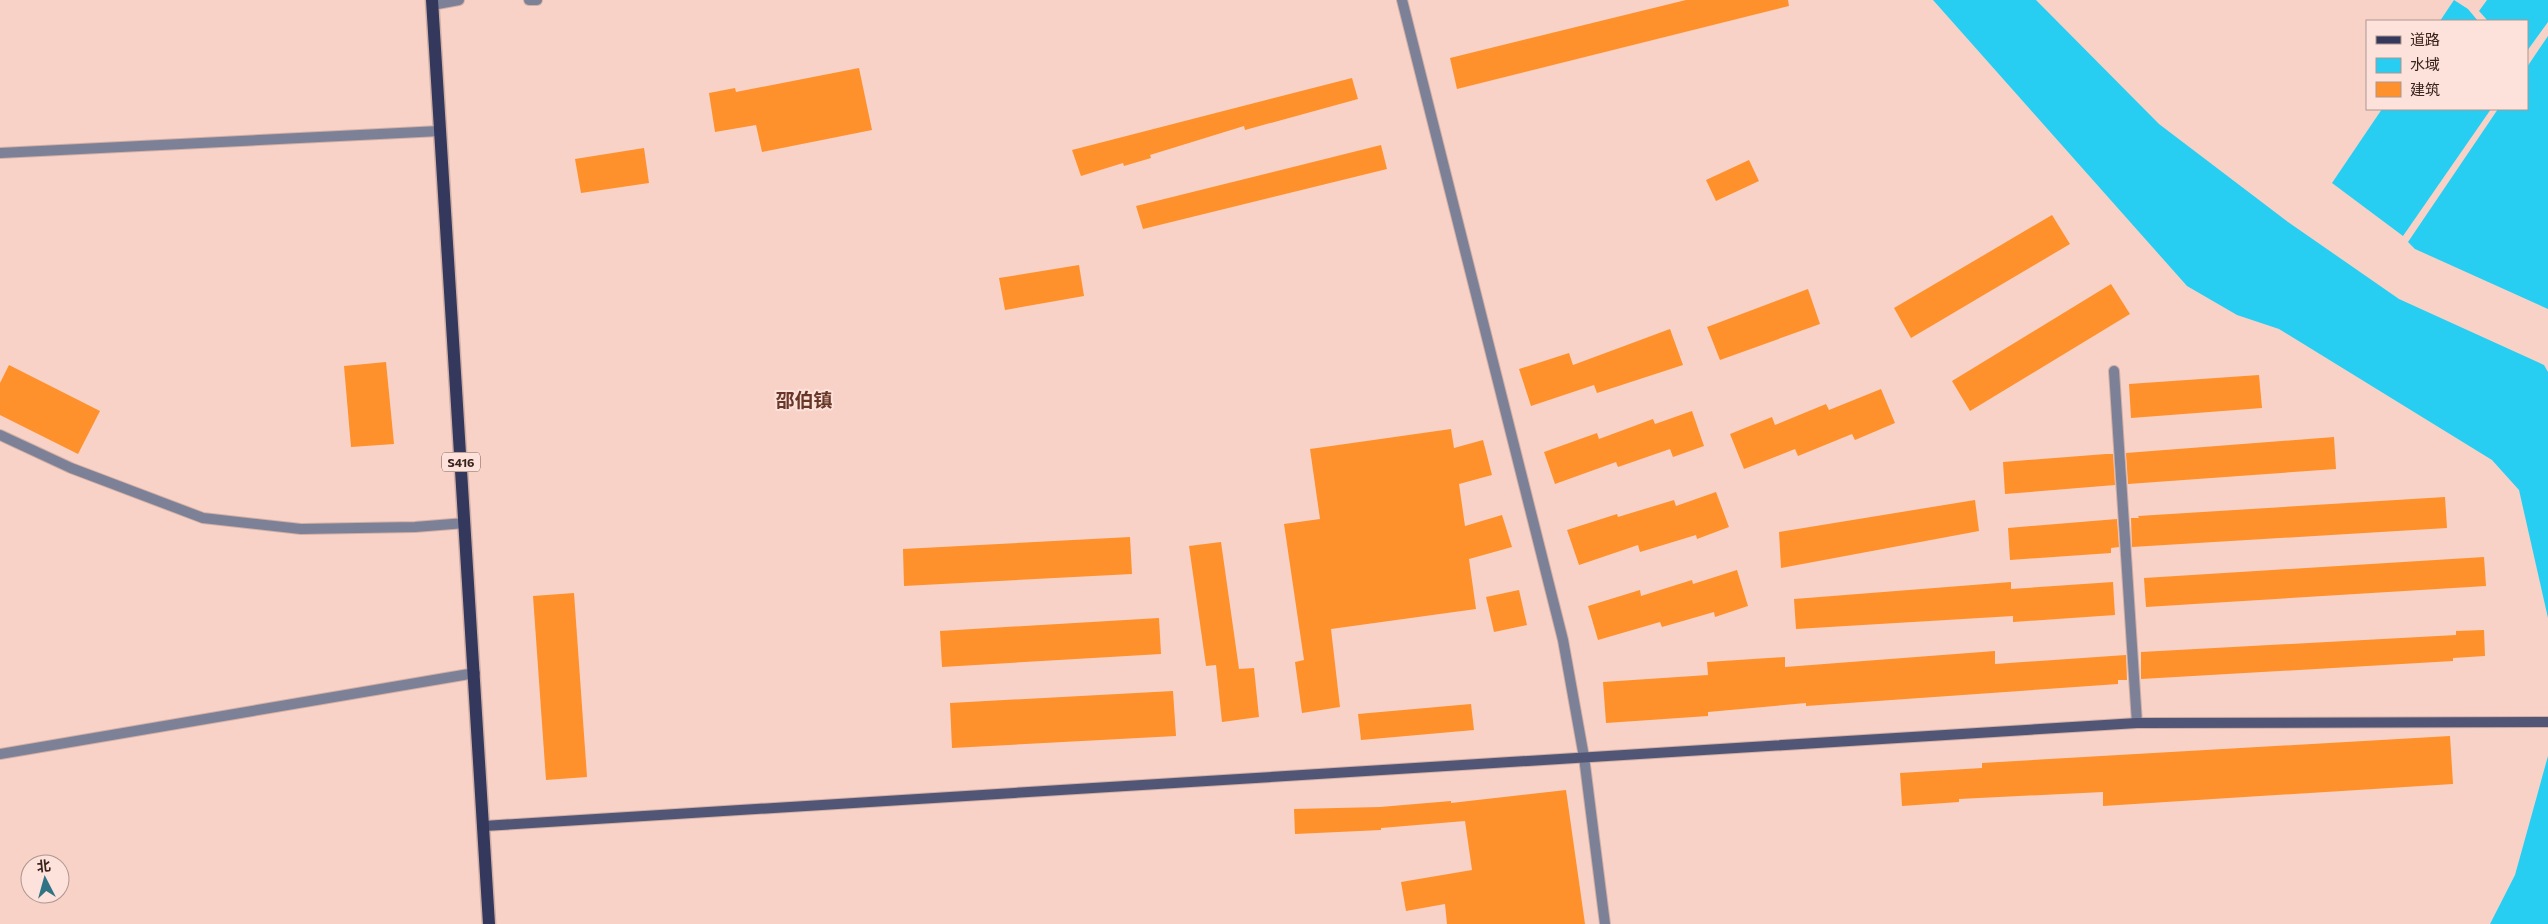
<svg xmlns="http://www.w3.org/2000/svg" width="2548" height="924" font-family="Commissioner,'Noto Sans SC',sans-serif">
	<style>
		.water { fill: #27cef2 }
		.building { fill: #fe912b }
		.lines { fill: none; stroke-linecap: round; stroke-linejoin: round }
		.lane-casing { stroke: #d2afa5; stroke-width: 12 }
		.street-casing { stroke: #d2afa5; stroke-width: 12 }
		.secondary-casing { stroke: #d2afa5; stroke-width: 12 }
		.primary-casing { stroke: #d2afa5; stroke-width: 15 }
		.lane { stroke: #7d8197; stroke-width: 10 }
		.street { stroke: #7d8197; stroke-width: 10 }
		.secondary { stroke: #525676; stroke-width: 10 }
		.primary { stroke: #34385d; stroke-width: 12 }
		.labels { text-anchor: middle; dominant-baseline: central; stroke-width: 4; stroke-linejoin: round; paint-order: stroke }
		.shield { fill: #fce2db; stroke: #745c55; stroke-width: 1 }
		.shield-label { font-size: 12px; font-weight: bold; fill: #3a231c }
		.district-label { font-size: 19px; font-weight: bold; fill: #693728; stroke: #fce2db }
	</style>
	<rect width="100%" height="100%" fill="#f8d2c7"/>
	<g class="water">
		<path d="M1933,0H2036L2159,124L2288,222L2399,299L2544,365L2548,372V618L2519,490L2492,460L2279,329L2237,315L2187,286Z"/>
		<path d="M2454,0L2468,9L2478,21H2440Z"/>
		<path d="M2487,0H2548V22L2527,51V21H2488L2479,11Z"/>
		<path d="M2548,36V309L2415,249L2408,242L2498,109H2527V67Z"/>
		<path d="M2382,109H2491L2403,236L2332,183Z"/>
		<path d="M2548,756V924H2490L2515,875Z"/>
	</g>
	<g class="building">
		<path d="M1686,0H1788L1789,6L1457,89L1450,58Z"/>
		<path d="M859,68L872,130L762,152L756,125L715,132L709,93L735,88L736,92Z"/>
		<path d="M1352,78L1358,99L1245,130L1244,126L1150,155L1151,158L1124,166L1123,163L1081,176L1072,150Z"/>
		<path d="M1381,145L1387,169L1143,229L1136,206Z"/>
		<path d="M644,148L649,183L581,193L575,159Z"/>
		<path d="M1749,160L1759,181L1716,201L1706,180Z"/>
		<path d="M2052,215L2070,244L1911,338L1894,308Z"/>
		<path d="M1079,265L1084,296L1005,310L999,278Z"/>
		<path d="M2111,284L2130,314L1970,411L1952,381Z"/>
		<path d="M1808,289L1820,324L1720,360L1707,327Z"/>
		<path d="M1670,329L1683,365L1597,393L1594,385L1531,406L1519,369L1569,353L1573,365Z"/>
		<path d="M386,362L394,444L351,447L344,366Z"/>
		<path d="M9,365L100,411L78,454L0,415V383Z"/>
		<path d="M2259,375L2262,408L2131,418L2129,384Z"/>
		<path d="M1881,389L1895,423L1855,440L1852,434L1798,456L1795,449L1744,469L1730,434L1772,417L1775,425L1826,404L1829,410Z"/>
		<path d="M1692,411L1704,446L1673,457L1670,449L1618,467L1616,462L1555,484L1544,452L1597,433L1599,439L1653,419L1655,424Z"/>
		<path d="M1451,429L1454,448L1483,440L1492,475L1459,484L1465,526L1502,515L1512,547L1469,559L1476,609L1331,629L1340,707L1302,713L1295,662L1304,660L1284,524L1320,519L1310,449Z"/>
		<path d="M2334,437L2336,469L2128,484L2126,453Z"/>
		<path d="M2106,454H2113L2115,485L2005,494L2003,462Z"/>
		<path d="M1716,492L1729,527L1697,539L1696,535L1640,552L1638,545L1579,565L1567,530L1617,514L1618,517L1674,500L1676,506Z"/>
		<path d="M2445,497L2447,528L2132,547L2131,518H2139L2138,516Z"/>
		<path d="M1975,500L1979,531L1781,568L1779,532Z"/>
		<path d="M2117,519L2119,547L2111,548V553L2010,560L2008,528Z"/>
		<path d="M1130,537L1132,574L904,586L903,549Z"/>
		<path d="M1221,542L1239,669L1254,668L1259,717L1222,722L1216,665L1206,666L1189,546Z"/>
		<path d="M2484,557L2486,586L2146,607L2144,578Z"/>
		<path d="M1737,570L1748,606L1715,617L1714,612L1662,627L1660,622L1598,640L1588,606L1640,590L1641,596L1692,580L1693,584Z"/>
		<path d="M2011,582V589L2113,582L2115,615L2013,622V616L1796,629L1794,599Z"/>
		<path d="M1519,590L1527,625L1494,632L1486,597Z"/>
		<path d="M574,593L587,777L546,780L533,596Z"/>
		<path d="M1159,618L1161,654L942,667L940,631Z"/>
		<path d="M2484,630L2485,656L2453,658V661L2141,679V652L2456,635V631Z"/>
		<path d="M1995,651V664L2126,655L2127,680H2118V684L1806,706V703L1708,712V716L1606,723L1603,682L1708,675L1707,662L1785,657V667Z"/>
		<path d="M1173,691L1176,736L952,748L950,703Z"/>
		<path d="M1471,704L1474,730L1361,740L1358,714Z"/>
		<path d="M2450,736L2453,784L2103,806V792L1959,799V802L1902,806L1900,773L1982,768V763Z"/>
		<path d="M1566,790L1585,924H1447L1445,904L1406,911L1401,882L1472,870L1465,821L1381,828V830L1295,834L1294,809L1380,807L1451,801V803Z"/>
	</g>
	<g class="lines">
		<defs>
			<g id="lane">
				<path d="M2114,371L2137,723"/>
				<path d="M0,435L71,468L203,518L301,529L415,527L465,523"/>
			</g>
			<g id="street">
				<path d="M529,0H537"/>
				<path d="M1402,0L1563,640L1584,757L1605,924"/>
				<path d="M432,5L459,0"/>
				<path d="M0,153L440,131"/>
				<path d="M0,754L475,673"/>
			</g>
			<path id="secondary" d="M484,826L2137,723L2548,722"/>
			<path id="primary" d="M432,0L489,924"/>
		</defs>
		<use href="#lane" class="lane-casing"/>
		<use href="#street" class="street-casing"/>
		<use href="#secondary" class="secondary-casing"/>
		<use href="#primary" class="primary-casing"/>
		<use href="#lane" class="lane"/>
		<use href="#street" class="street"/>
		<use href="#secondary" class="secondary"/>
		<use href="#primary" class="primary"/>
	</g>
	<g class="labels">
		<rect class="shield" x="442" y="452.5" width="38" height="19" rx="4"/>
		<g class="shield-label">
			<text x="461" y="462">S416</text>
		</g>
		<g class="district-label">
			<text x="804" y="399">邵伯镇</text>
		</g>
	</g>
	<rect x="2366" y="20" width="162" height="90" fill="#fce2db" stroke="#ae968f"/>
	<rect x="2376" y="36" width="25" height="8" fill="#34385d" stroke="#ae968f"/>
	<text x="2410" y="45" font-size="15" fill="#3a231c">道路</text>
	<rect x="2376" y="58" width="25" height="15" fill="#27cef2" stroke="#ae968f"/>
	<text x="2410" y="70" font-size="15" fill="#3a231c">水域</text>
	<rect x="2376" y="82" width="25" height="15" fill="#fe912b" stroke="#ae968f"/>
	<text x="2410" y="95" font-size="15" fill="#3a231c">建筑</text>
	<g transform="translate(45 879) rotate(354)"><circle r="24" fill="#fce2db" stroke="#ae968f"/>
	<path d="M0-4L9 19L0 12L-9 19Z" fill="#307385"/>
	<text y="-8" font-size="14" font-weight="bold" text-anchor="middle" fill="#3a231c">北</text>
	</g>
</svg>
